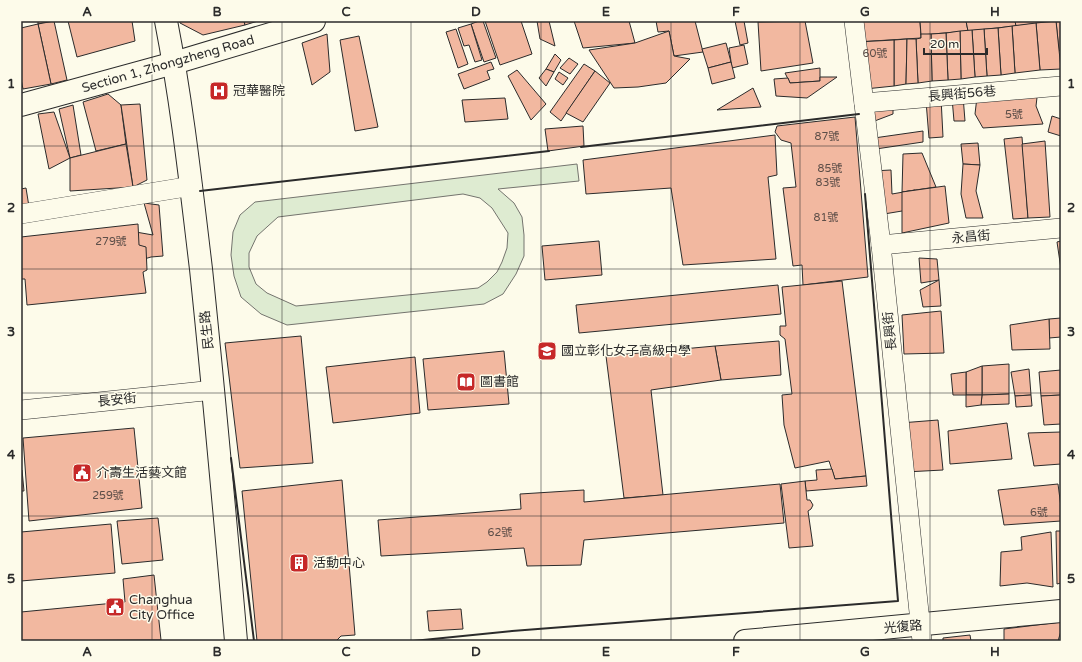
<svg xmlns="http://www.w3.org/2000/svg" width="1082" height="662" font-family="'Varela Round','Noto Sans TC',sans-serif">
	<style>
		.green { fill: #deebd1; stroke: #74746e; fill-rule: evenodd }
		.building { fill: #f2b8a0; stroke: #2b2b2b }
		.lines { fill: none; stroke-linecap: round; stroke-linejoin: round }
		.street-casing { stroke: #2b2b2b; stroke-width: 20 }
		.secondary-casing { stroke: #2b2b2b; stroke-width: 24 }
		.street { stroke: #fdfbea; stroke-width: 19 }
		.secondary { stroke: #fdfbea; stroke-width: 22 }
		.wall { stroke: #2b2b2b; stroke-width: 2 }
		.grid { fill: none; stroke: #2b2b2b; stroke-width: 1; stroke-opacity: 0.55 }
		.labels { text-anchor: middle; dominant-baseline: central; stroke-width: 3; stroke-linejoin: round; paint-order: stroke }
		.number-label { font-size: 11px; fill: #5d4e48 }
		.street-label { font-size: 13px; fill: #2b2b2b; stroke: #fdfbea }
		.poi-label { font-size: 13px; fill: #2b2b2b; stroke: #fdfbea; text-anchor: start }
		.neatline { fill: none; stroke: #2b2b2b; stroke-width: 1.5 }
		.grid-label { font-size: 13px; text-anchor: middle; font-weight: bold; fill: #2b2b2b }
	</style>
	<rect width="100%" height="100%" fill="#fdfbea"/>
	<path class="green" d="M577,164L579,181L498,189L514,203L522,217L524,235V256L516,274L503,294L484,304L287,325L261,314L241,297L234,276L231,255L233,232L240,215L255,202ZM463,194L480,198L492,208L508,233L507,248L502,262L497,272L487,282L478,288L296,306L267,293L256,284L249,267V253L257,236L278,217Z"/>
	<g class="building">
		<path d="M38,21H54L38,24Z"/>
		<path d="M54,21L67,80L51,84L38,24Z"/>
		<path d="M68,21H132L135,41L77,57Z"/>
		<path d="M180,21H244L245,25L203,35L180,23Z"/>
		<path d="M244,21H258L245,25Z"/>
		<path d="M479,21H483L496,58L484,62L471,24Z"/>
		<path d="M485,21H521L532,54L500,65Z"/>
		<path d="M537,21H549L555,46L540,39Z"/>
		<path d="M574,21H629L635,43L583,48Z"/>
		<path d="M656,21H695L703,52L674,56L669,31L658,32Z"/>
		<path d="M735,21H744L748,43L740,45Z"/>
		<path d="M805,21L813,63L761,71L758,22Z"/>
		<path d="M855,21H920L921,38L857,42Z"/>
		<path d="M920,21H966L968,31L921,35Z"/>
		<path d="M966,21H1015L1016,26L968,31Z"/>
		<path d="M1015,21H1053L1016,26Z"/>
		<path d="M1056,21H1061V50L1059,51Z"/>
		<path d="M1056,21L1061,69L1040,70L1036,23Z"/>
		<path d="M1036,23L1040,70L1015,73L1012,26Z"/>
		<path d="M38,24L51,84L23,89L21,79V28Z"/>
		<path d="M471,24L482,60L475,62L469,45L464,46L458,28Z"/>
		<path d="M1012,26L1015,73L1001,75L998,28Z"/>
		<path d="M998,28L1001,75L987,76L984,29Z"/>
		<path d="M456,29L468,64L458,68L446,32Z"/>
		<path d="M984,29L987,76L975,77L972,30Z"/>
		<path d="M972,30L975,77L961,79L960,31Z"/>
		<path d="M669,31L674,56L690,59L666,83L638,87L614,88L589,50L635,43Z"/>
		<path d="M960,31L961,79L948,80L946,33Z"/>
		<path d="M946,33L948,80L932,81L931,34Z"/>
		<path d="M327,34L330,72L312,85L302,43Z"/>
		<path d="M921,34H931L932,81L918,83L916,39L921,38Z"/>
		<path d="M359,36L378,127L355,131L340,40Z"/>
		<path d="M907,39L906,84L894,86V40Z"/>
		<path d="M907,39H916L918,83L906,84Z"/>
		<path d="M894,40V86L865,89L857,42Z"/>
		<path d="M726,43L731,62L708,68L702,49Z"/>
		<path d="M744,45L748,64L732,68L729,48Z"/>
		<path d="M555,54L561,60L554,72L546,69Z"/>
		<path d="M569,58L578,64L570,74L560,68Z"/>
		<path d="M491,62L494,69L487,71L490,79L464,89L458,74Z"/>
		<path d="M731,62L735,78L712,84L708,68Z"/>
		<path d="M584,64L595,71L561,121L550,112Z"/>
		<path d="M820,68V81L790,83L785,73Z"/>
		<path d="M546,69L554,72L546,86L539,78Z"/>
		<path d="M517,70L546,104L531,120L508,76Z"/>
		<path d="M595,71L610,83L583,122L566,113Z"/>
		<path d="M559,72L568,78L563,85L555,79Z"/>
		<path d="M820,77H837L807,98L776,96L774,79L788,78L790,83L820,81Z"/>
		<path d="M753,88L761,107L717,110Z"/>
		<path d="M1038,89L1036,106L1043,124L983,128L975,114L977,97Z"/>
		<path d="M108,94L121,105L126,144L96,151L83,102Z"/>
		<path d="M963,96L965,121H954L952,98Z"/>
		<path d="M505,98L508,119L465,122L462,100Z"/>
		<path d="M941,98L943,137L929,138L926,101Z"/>
		<path d="M140,104L147,180L133,187L121,105Z"/>
		<path d="M73,105L81,155L70,158L59,109Z"/>
		<path d="M893,105V114L872,122V106Z"/>
		<path d="M54,112L70,158L49,169L38,114Z"/>
		<path d="M1052,116L1061,119V136L1048,132Z"/>
		<path d="M855,117L868,277L803,285L802,265L793,266L783,188L796,187L791,143L781,140L775,132L777,126Z"/>
		<path d="M583,126L584,146L548,151L545,129Z"/>
		<path d="M923,131V142L869,150L867,139Z"/>
		<path d="M775,135L777,175L768,177L776,259L683,265L671,188L586,194L583,160Z"/>
		<path d="M1022,137L1028,218L1013,219L1004,139Z"/>
		<path d="M1045,141L1050,217L1028,218L1022,144Z"/>
		<path d="M978,143L980,165L963,164L961,144Z"/>
		<path d="M126,144L133,187L70,191V158Z"/>
		<path d="M922,153L936,187L902,192L903,154Z"/>
		<path d="M963,164L980,165L976,191L983,218H966L961,194Z"/>
		<path d="M891,170L892,194L915,190L914,209L878,215L872,171Z"/>
		<path d="M945,186L949,223L902,233V192Z"/>
		<path d="M26,188L30,213L21,215V189Z"/>
		<path d="M144,203L159,205L163,256L151,257L134,262L130,231L153,235Z"/>
		<path d="M138,224L139,245L146,247L147,270L143,272L146,293L27,305L25,279H21V237Z"/>
		<path d="M599,241L602,275L545,280L542,246Z"/>
		<path d="M1061,241V269L1057,242Z"/>
		<path d="M919,258L937,259L939,280L921,283Z"/>
		<path d="M939,280L941,306L923,307L920,290Z"/>
		<path d="M842,281L866,476L835,479L829,461L795,468L784,425L782,395L792,394L785,339L780,335V326H786L782,287Z"/>
		<path d="M778,285L781,314L579,333L576,305Z"/>
		<path d="M941,311L944,353L904,354L902,315Z"/>
		<path d="M1061,318V337L1049,338V319Z"/>
		<path d="M1049,319L1050,349L1012,350L1010,325Z"/>
		<path d="M301,336L313,463L240,468L225,343Z"/>
		<path d="M779,341L781,375L721,380L715,346Z"/>
		<path d="M715,346L721,380L651,390L663,495L624,498L606,356Z"/>
		<path d="M504,351L509,404L428,410L423,359Z"/>
		<path d="M415,357L420,413L333,423L326,367Z"/>
		<path d="M1009,364V394L982,395V366Z"/>
		<path d="M982,366V395H966V372Z"/>
		<path d="M1029,369L1031,395L1015,396L1011,372Z"/>
		<path d="M1061,370V395L1041,396L1039,372Z"/>
		<path d="M966,372V395H953L951,374Z"/>
		<path d="M1009,394V404L981,405L982,395Z"/>
		<path d="M966,395H982L981,405L966,407Z"/>
		<path d="M1031,395L1032,406L1016,407L1015,396Z"/>
		<path d="M1061,395V424L1044,425L1041,396Z"/>
		<path d="M938,420L943,470L905,472L900,423Z"/>
		<path d="M1007,423L1012,459L950,464L948,431Z"/>
		<path d="M134,428L142,508L29,521L23,438Z"/>
		<path d="M1061,432V464L1034,466L1028,433Z"/>
		<path d="M832,469L835,479L866,476L867,486L806,491L805,481L817,480L816,470Z"/>
		<path d="M21,470H22L24,491H21Z"/>
		<path d="M342,480L355,635L341,636L336,641H257L242,491Z"/>
		<path d="M805,481L807,500H810L813,505L811,509L808,511L813,546L789,548L781,484Z"/>
		<path d="M780,484L784,523L584,540L581,565L527,566L524,548L381,556L378,520L521,509L520,494L584,490V502Z"/>
		<path d="M1058,484L1061,507V521L1004,525L998,490Z"/>
		<path d="M158,518L163,560L122,564L117,521Z"/>
		<path d="M111,524L115,573L21,581V532Z"/>
		<path d="M1056,531H1061V583L1057,584Z"/>
		<path d="M1051,532L1053,587L1027,583L1000,586L1001,552L1022,550L1021,537Z"/>
		<path d="M154,575L161,640L21,641V612L125,602L123,579Z"/>
		<path d="M461,609L463,629L429,631L427,611Z"/>
		<path d="M1061,622V631L1058,641H1004V629Z"/>
		<path d="M970,635L971,641H943V638Z"/>
	</g>
	<g class="lines">
		<defs>
			<g id="street">
				<path d="M854,21L881,245L922,641"/>
				<path d="M864,103L1061,86"/>
				<path d="M21,214L192,186"/>
				<path d="M881,245L1061,228"/>
				<path d="M21,410L214,390"/>
			</g>
			<g id="secondary">
				<path d="M166,21C182,103 191,186 201,269C214,393 225,517 236,641"/>
				<path d="M21,105L174,63L314,21"/>
				<path d="M745,641L1061,611"/>
			</g>
		</defs>
		<use href="#street" class="street-casing"/>
		<use href="#secondary" class="secondary-casing"/>
		<use href="#street" class="street"/>
		<use href="#secondary" class="secondary"/>
		<g class="wall">
			<path d="M581,147L859,114"/>
			<path d="M200,191L549,151"/>
			<path d="M231,458L254,641"/>
			<path d="M413,641L512,631L898,601L865,194"/>
		</g>
	</g>
	<path class="grid" d="M152,21V641M282,21V641M411,21V641M541,21V641M671,21V641M800,21V641M930,21V641M21,146H1061M21,269H1061M21,393H1061M21,516H1061"/>
	<defs>
		<symbol id="hospital-square" viewBox="-11 -11 22 22"><rect x="-9" y="-9" width="18" height="18" rx="4" fill="#c62828" stroke="#fdfbea"/><path d="M-5-5h3v3.5h4V-5h3V5h-3V1.5h-4V5h-3Z" fill="#fff"/></symbol>
		<symbol id="school-square" viewBox="-11 -11 22 22"><rect x="-9" y="-9" width="18" height="18" rx="4" fill="#c62828" stroke="#fdfbea"/><path d="M0-5L7-2L0 1L-7-2ZM-4 1L0 2.5L4 1V4Q0 6-4 4Z" fill="#fff"/></symbol>
		<symbol id="library-square" viewBox="-11 -11 22 22"><rect x="-9" y="-9" width="18" height="18" rx="4" fill="#c62828" stroke="#fdfbea"/><path d="M-6-4Q-3-5.5-.7-3.5V5Q-3 3-6 4ZM6-4Q3-5.5 .7-3.5V5Q3 3 6 4Z" fill="#fff"/></symbol>
		<symbol id="civic-square" viewBox="-11 -11 22 22"><rect x="-9" y="-9" width="18" height="18" rx="4" fill="#c62828" stroke="#fdfbea"/><path d="M-.6-6.5H3V-4.5H.6V-3L4-1V1h2V6H-6V1h2V-1L-.6-3ZM-1.2 2.5V6h2.4V2.5Z" fill="#fff"/></symbol>
		<symbol id="building-square" viewBox="-11 -11 22 22"><rect x="-9" y="-9" width="18" height="18" rx="4" fill="#c62828" stroke="#fdfbea"/><path d="M-4-6H4V6H1V3H-1V6H-4ZM-2.5-4.3h1.7v1.8h-1.7ZM.8-4.3h1.7v1.8H.8ZM-2.5-1h1.7V.8h-1.7ZM.8-1h1.7V.8H.8Z" fill="#fff"/></symbol>
	</defs>
	<g fill-rule="evenodd">
		<use href="#hospital-square" x="208" y="80" width="22" height="22"/>
		<use href="#school-square" x="536" y="340" width="22" height="22"/>
		<use href="#library-square" x="455" y="371" width="22" height="22"/>
		<use href="#civic-square" x="71" y="462" width="22" height="22"/>
		<use href="#building-square" x="288" y="552" width="22" height="22"/>
		<use href="#civic-square" x="104" y="596" width="22" height="22"/>
	</g>
	<g class="labels">
		<g class="number-label">
			<text x="875" y="53">60號</text>
			<text x="1014" y="114">5號</text>
			<text x="827" y="136">87號</text>
			<text x="830" y="168">85號</text>
			<text x="828" y="182">83號</text>
			<text x="826" y="217">81號</text>
			<text x="111" y="241">279號</text>
			<text x="108" y="495">259號</text>
			<text x="1039" y="512">6號</text>
			<text x="500" y="532">62號</text>
		</g>
		<g class="street-label">
			<text transform="translate(168 64) rotate(-16)">Section 1, Zhongzheng Road</text>
			<text transform="translate(962 94) rotate(-5)">長興街56巷</text>
			<text transform="translate(971 237) rotate(-5)">永昌街</text>
			<text transform="translate(207 330) rotate(-96)">民生路</text>
			<text transform="translate(890 331) rotate(-96)">長興街</text>
			<text transform="translate(117 400) rotate(-6)">長安街</text>
			<text transform="translate(903 627) rotate(-5)">光復路</text>
		</g>
		<g class="poi-label">
			<text x="233" y="91">冠華醫院</text>
			<text x="561" y="351">國立彰化女子高級中學</text>
			<text x="480" y="382">圖書館</text>
			<text x="96" y="473">介壽生活藝文館</text>
			<text x="313" y="563">活動中心</text>
			<text x="129" y="600">Changhua<tspan x="129" dy="15">City Office</tspan></text>
		</g>
	</g>
	<rect width="1082" height="662" fill="none" stroke="#fdfbea" stroke-width="44"/>
	<path d="M924 48v6h63v-6" fill="none" stroke="#2b2b2b" stroke-width="2"/>
	<text x="930" y="48" font-size="12" fill="#2b2b2b" stroke="#fdfbea" stroke-width="3" paint-order="stroke">20 m</text>
	<rect x="22" y="22" width="1038" height="618" class="neatline"/>
	<g class="grid-label">
		<text x="87" y="16">A</text>
		<text x="217" y="16">B</text>
		<text x="346" y="16">C</text>
		<text x="476" y="16">D</text>
		<text x="606" y="16">E</text>
		<text x="736" y="16">F</text>
		<text x="865" y="16">G</text>
		<text x="995" y="16">H</text>
		<text x="11" y="88">1</text>
		<text x="1071" y="88">1</text>
		<text x="11" y="212">2</text>
		<text x="1071" y="212">2</text>
		<text x="11" y="336">3</text>
		<text x="1071" y="336">3</text>
		<text x="11" y="459">4</text>
		<text x="1071" y="459">4</text>
		<text x="11" y="583">5</text>
		<text x="1071" y="583">5</text>
		<text x="87" y="656">A</text>
		<text x="217" y="656">B</text>
		<text x="346" y="656">C</text>
		<text x="476" y="656">D</text>
		<text x="606" y="656">E</text>
		<text x="736" y="656">F</text>
		<text x="865" y="656">G</text>
		<text x="995" y="656">H</text>
	</g>
</svg>
